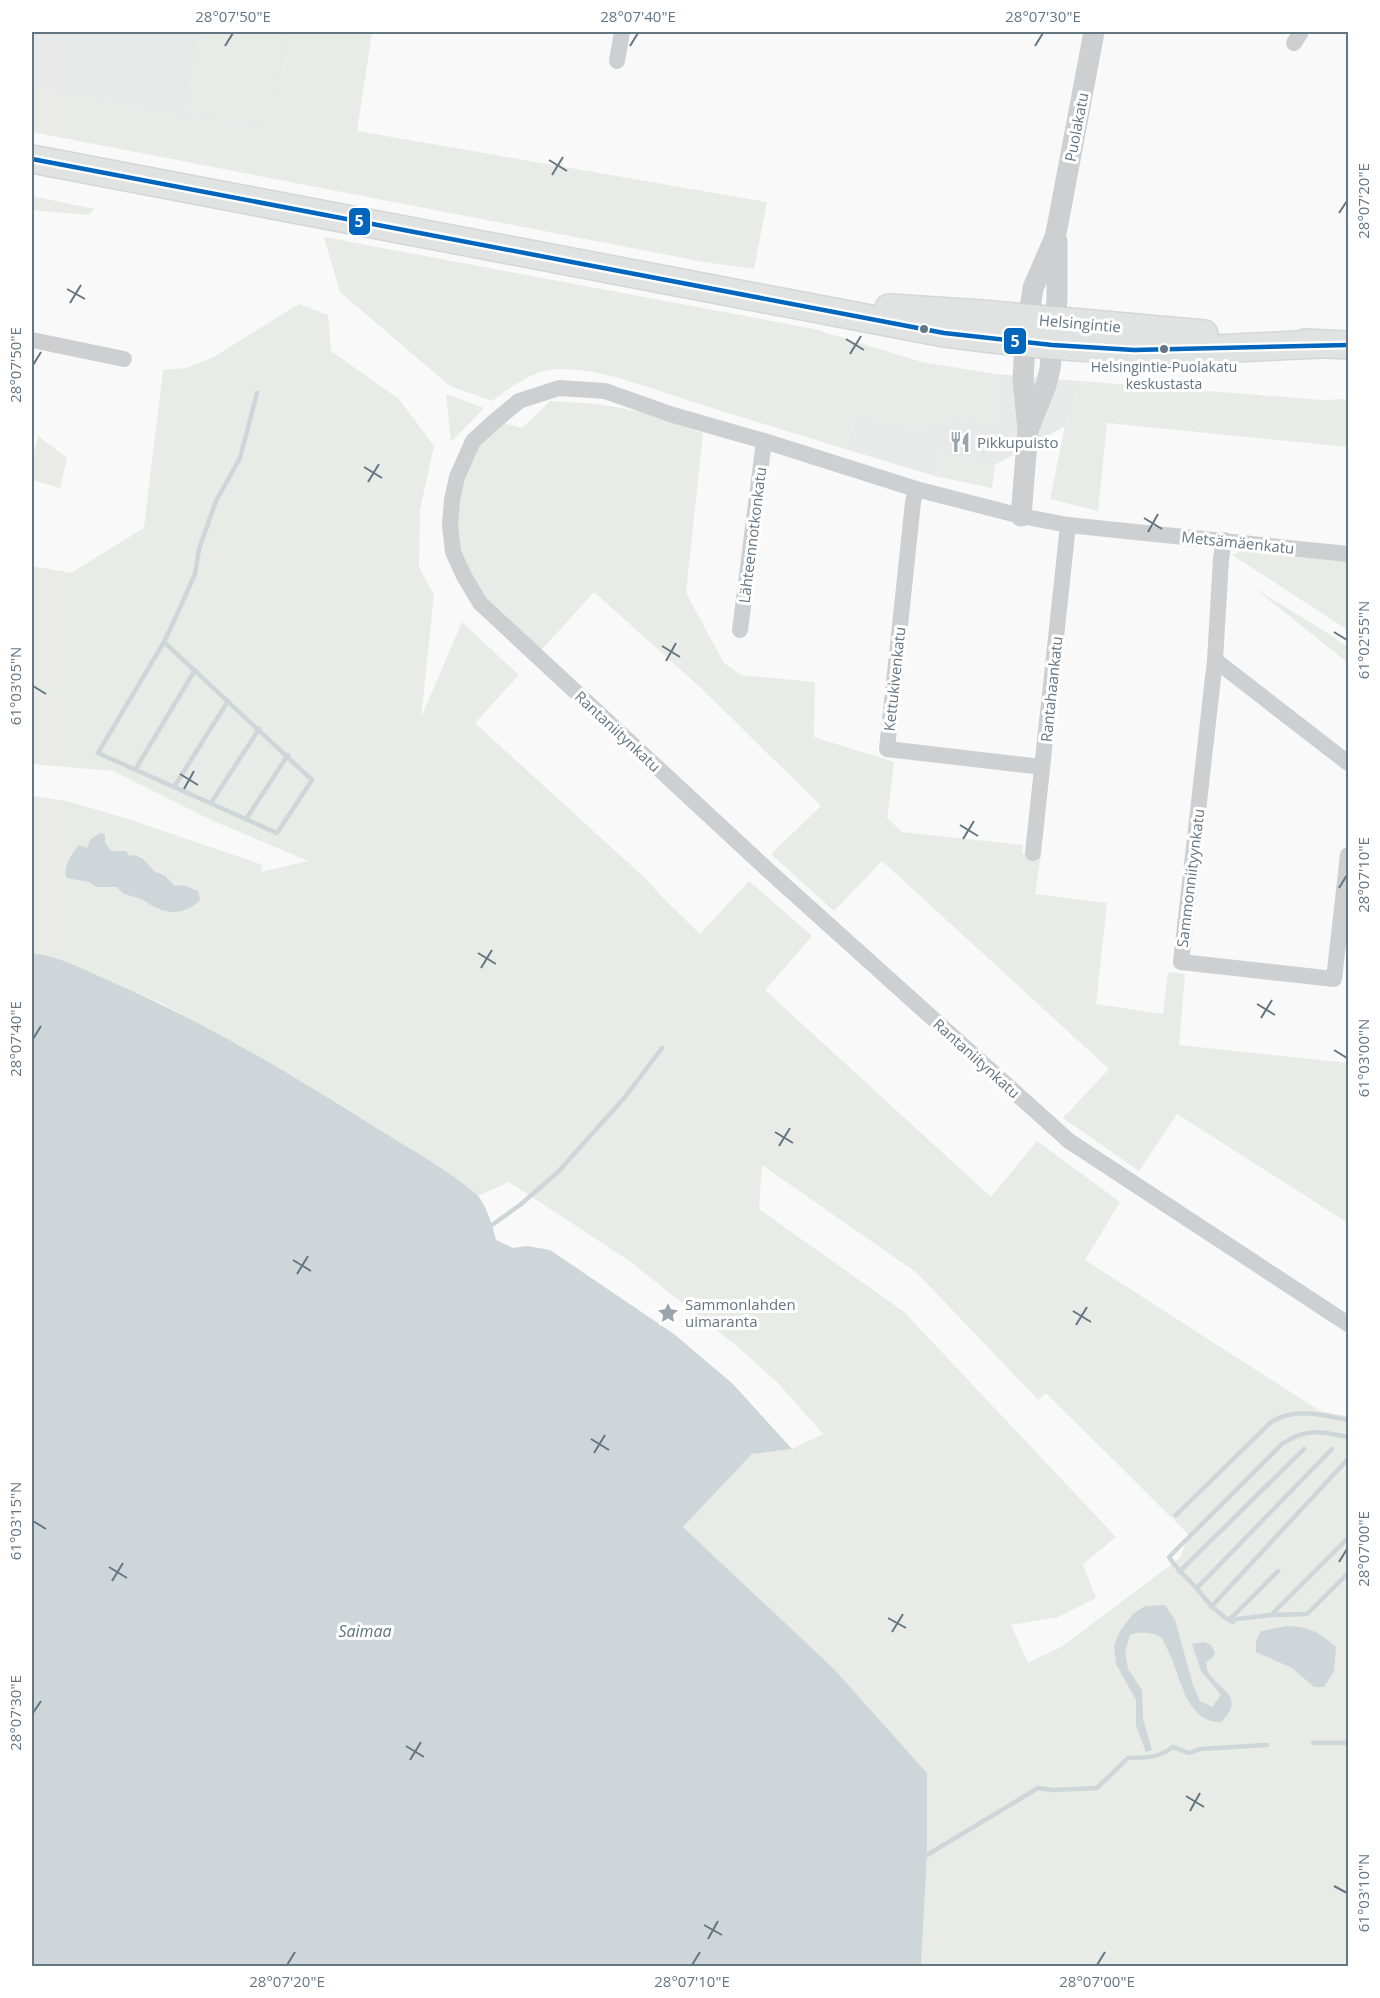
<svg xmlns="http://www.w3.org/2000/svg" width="1380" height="1998" font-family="'Open Sans',sans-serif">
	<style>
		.built { fill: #e8e9e9 }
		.green { fill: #e8ebe6; fill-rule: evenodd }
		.water { fill: #ced6d9 }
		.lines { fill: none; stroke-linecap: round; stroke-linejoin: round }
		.stream { stroke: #ced6d9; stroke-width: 4.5 }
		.primary-casing { stroke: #d5d6d7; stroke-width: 30 }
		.minor { stroke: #cecfd0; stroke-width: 16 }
		.tertiary { stroke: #cecfd0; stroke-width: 21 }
		.primary { stroke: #e1e2e2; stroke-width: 27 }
		.bus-1-casing { stroke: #fff; stroke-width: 9 }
		.bus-1 { stroke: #0065bd; stroke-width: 4.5 }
		.ticks { fill: none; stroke: #657683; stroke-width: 2 }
		.bus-dot { fill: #657683; stroke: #fff; stroke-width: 2 }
		.labels { text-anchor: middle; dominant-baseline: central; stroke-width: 6; stroke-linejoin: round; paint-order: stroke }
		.bus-label { font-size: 14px; fill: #657683; stroke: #fff }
		.street-label { font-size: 15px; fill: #657683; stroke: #fff }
		.poi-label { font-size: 15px; fill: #657683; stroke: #fff; text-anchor: start }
		.water-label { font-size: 16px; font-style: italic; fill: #60757c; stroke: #fff }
		.line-badge { stroke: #fff; stroke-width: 2 }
		.badge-label { font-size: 16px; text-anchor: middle; font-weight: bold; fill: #fff }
		.neatline { fill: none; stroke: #657683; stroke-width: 2 }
		.ticks-label { font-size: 15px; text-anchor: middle; fill: #657683 }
	</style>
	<rect width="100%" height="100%" fill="#f9f9f9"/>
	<g class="built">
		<path d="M32,32H291L269,133L32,89Z"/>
		<path d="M995,374L1080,381L1065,426L995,465L938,454L935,476L845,449L856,415L917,430L945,418L1000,423V385Z"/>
	</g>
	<g class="green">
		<path d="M200,32H287L269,128L184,112Z"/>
		<path d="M291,32H372L357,131L767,202L754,269L704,262L32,132V89L269,133Z"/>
		<path d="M32,196L95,209L88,215L32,210Z"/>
		<path d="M324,237L814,329L922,362L995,374L1000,385V423L945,418L917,430L856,415L845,449C792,432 739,417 687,400C646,387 601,368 557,369C533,370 511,387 492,401L450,386L340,292Z"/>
		<path d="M299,304L328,315L331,351L399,399L434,446L420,510L419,567L434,595L421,718L462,622L519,675L475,723L646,879L662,897L700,934L749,881L812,936L765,990L991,1197L1037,1141L1120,1202L1085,1260L1320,1411L1346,1416L1348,1412V1966H921L927,1855V1773L833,1668L683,1527L752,1454L792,1449L823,1434L778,1383L739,1348L628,1260L509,1182L478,1196L429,1161L307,1085L163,1004L67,963L32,1066V796L67,801L125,818L263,865L261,872L308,861L211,820L113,771L32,764V566L71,573L144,528L163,370L186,368L214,357ZM762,1165L917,1273L1038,1400L1046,1393L1189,1535L1180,1558L1061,1647L1028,1663L1011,1625L1058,1617L1096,1598L1083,1564L1116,1537L904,1312L759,1209Z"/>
		<path d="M1080,381L1323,400L1348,399V447L1107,423L1098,511L1050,499L1065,426Z"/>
		<path d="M446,394L484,408L451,442Z"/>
		<path d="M550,401L598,404L642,412L703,433L686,593L724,663L741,675L815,682L814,737L894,762L887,818L902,832L1023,845L1022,854L1041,855L1035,894L1107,903L1096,1004L1163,1014L1168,972L1185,974L1179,1045L1348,1063V1223L1177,1114L1139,1171L1063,1118L1109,1069L882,861L834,911L771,854L821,806L701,688L594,592L536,656L480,603L450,525L457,477L495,421L522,428Z"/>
		<path d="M38,436L67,458L60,488L32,480V462Z"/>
		<path d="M938,454L995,465L992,488L935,476Z"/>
		<path d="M1241,551L1348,562V630L1232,555Z"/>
		<path d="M1254,588L1326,632L1348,647V663Z"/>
	</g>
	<g class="water">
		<path d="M100,833L105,834V843L111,851H126L129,856L135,855L143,859L155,872L164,875L175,886L184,885L198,891L200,900C186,914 169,916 151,905C147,903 143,899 138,898C129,895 124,896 117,887H97L88,882L67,878C62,867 72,854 79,845L87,848L90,840Z"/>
		<path d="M32,953C60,956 86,971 112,982C203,1021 294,1076 378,1129C410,1149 448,1170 476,1194C486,1203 493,1227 496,1240L513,1248L527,1246L550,1250L674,1334L733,1384L792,1449L752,1454L683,1527L833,1668L927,1773V1855L921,1966H32Z"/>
		<path d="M1165,1605L1175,1620L1193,1685L1200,1701L1212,1707L1221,1695L1201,1671L1192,1644L1204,1642L1211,1645L1215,1653L1212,1658L1206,1662C1207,1665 1207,1670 1208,1672C1219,1690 1247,1697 1221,1722C1189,1723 1181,1683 1172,1659C1169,1652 1165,1645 1162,1638C1151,1632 1142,1631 1130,1635L1125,1651L1128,1669L1142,1690L1143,1719L1152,1750L1146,1752L1136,1726V1700L1116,1664L1114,1646L1120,1631L1133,1614L1145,1606Z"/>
		<path d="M1287,1626C1310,1627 1319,1632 1336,1647L1334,1671L1324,1687H1314L1292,1668L1256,1652V1641L1261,1631Z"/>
	</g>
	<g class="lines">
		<g class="stream">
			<path d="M164,642L312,780L277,833L98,753L164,642L179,610L195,574L199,549L216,501L240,458L257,393"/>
			<path d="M135,770L195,670"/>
			<path d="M174,787L228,701"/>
			<path d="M211,803L259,729"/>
			<path d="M246,819L288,755"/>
			<path d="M492,1225L520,1205L558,1172L625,1097L662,1048"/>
			<path d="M1176,1515L1271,1422C1297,1407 1320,1415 1348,1420"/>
			<path d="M1179,1572L1304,1449"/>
			<path d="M1197,1588L1332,1449"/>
			<path d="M1211,1607L1348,1459"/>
			<path d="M1272,1614L1348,1538"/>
			<path d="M1229,1620L1271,1615L1307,1614L1348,1573"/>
			<path d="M1229,1620L1278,1571"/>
			<path d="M1233,1622C1217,1614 1208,1602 1197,1589C1187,1577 1178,1571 1169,1557L1282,1444C1306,1427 1321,1432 1348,1437"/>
			<path d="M1313,1743H1348"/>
			<path d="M927,1855L1038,1788L1053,1790L1097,1788L1128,1758C1146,1758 1158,1758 1173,1747L1189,1753L1200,1749L1267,1745"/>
		</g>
		<defs>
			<g id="primary">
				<path d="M32,159L944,333C1016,343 1088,350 1162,350C1215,350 1268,346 1321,344"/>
				<path d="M889,308L982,314L1204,334"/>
				<path d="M1305,343L1348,345"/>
			</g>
		</defs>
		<use href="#primary" class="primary-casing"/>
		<g class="minor">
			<path d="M1294,43L1301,32"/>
			<path d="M617,61L622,32"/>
			<path d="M32,340L124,359"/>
			<path d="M916,489L913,502L887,749L1042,767"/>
			<path d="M1224,540L1221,559L1215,660L1181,962L1334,979L1348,855"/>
			<path d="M1348,554L1068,525L1021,516L916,489L764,441L673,415L605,391L559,388L519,401L495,421L473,441L457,477L452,500L450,525L453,552L464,576L480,603L770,872L1069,1141L1348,1324"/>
			<path d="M740,630L764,441"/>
			<path d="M1215,660L1348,763"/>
			<path d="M1033,853L1068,525"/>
		</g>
		<g class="tertiary">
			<path d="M1030,425L1046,385L1050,369L1057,300V241"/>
			<path d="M1021,516L1028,430L1023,380L1025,344L1033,288L1055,237L1058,223L1094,32"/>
		</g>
		<use href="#primary" class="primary"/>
		<defs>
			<path id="bus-1" d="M32,159L944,333L1052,345L1134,350L1348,345"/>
		</defs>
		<use href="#bus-1" class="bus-1-casing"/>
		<use href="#bus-1" class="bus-1"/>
	</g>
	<path class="ticks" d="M225,46L233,33M630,46L638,33M1035,46L1043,33M549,160L567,171M552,175L563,157M1339,213L1347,201M67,289L85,299M70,303L81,285M846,339L864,350M850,354L861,336M33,365L41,352M364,467L382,478M368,482L379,464M1144,518L1162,529M1148,532L1158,514M1334,632L1347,640M662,646L680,657M666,661L676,643M33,686L46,694M180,774L198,785M184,789L194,771M960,825L978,836M963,839L974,821M1339,888L1347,875M478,953L496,964M481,968L492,950M1257,1004L1275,1015M1261,1018L1272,1000M33,1039L41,1026M1334,1050L1347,1058M775,1132L793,1143M779,1146L790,1128M293,1260L311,1271M297,1274L308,1256M1073,1311L1091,1322M1076,1325L1087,1307M591,1439L609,1450M594,1453L605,1435M33,1521L46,1529M1339,1562L1347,1549M109,1567L127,1578M112,1581L123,1563M888,1618L906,1628M892,1632L903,1614M33,1713L41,1701M406,1746L424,1757M410,1760L421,1742M1186,1796L1204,1807M1190,1811L1200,1793M1334,1886L1347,1893M704,1925L722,1935M708,1939L718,1921M287,1965L295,1952M692,1965L700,1952M1097,1965L1105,1952"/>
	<defs>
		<symbol id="restaurant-bare" viewBox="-9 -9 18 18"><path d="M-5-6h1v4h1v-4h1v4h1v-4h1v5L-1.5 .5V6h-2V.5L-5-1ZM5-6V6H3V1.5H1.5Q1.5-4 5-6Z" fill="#99a4ac" stroke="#fff" stroke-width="2.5" paint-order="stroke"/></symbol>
		<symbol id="sight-bare" viewBox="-9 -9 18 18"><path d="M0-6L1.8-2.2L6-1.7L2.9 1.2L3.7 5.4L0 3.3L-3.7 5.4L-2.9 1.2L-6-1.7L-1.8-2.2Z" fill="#99a4ac" stroke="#fff" stroke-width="2.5" paint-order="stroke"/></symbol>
	</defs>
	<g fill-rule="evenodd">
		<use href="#restaurant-bare" x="945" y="427" width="30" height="30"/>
		<use href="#sight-bare" x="653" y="1298" width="30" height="30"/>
	</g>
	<g class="bus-dot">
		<circle cx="924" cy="329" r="5"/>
		<circle cx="1164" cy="349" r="5"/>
	</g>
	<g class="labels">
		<g class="bus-label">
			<text x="1164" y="366">Helsingintie-Puolakatu<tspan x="1164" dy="17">keskustasta</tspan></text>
		</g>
		<g class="street-label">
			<text transform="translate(1076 127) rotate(-79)">Puolakatu</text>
			<text transform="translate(1080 323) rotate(5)">Helsingintie</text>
			<text transform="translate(752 535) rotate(-83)">Lähteennotkonkatu</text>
			<text transform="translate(1238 542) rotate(6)">Metsämäenkatu</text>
			<text transform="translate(894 679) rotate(-84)">Kettukivenkatu</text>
			<text transform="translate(1051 689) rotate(-84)">Rantahaankatu</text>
			<text transform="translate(618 731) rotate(43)">Rantaniitynkatu</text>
			<text transform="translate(1190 878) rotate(-83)">Sammonniityynkatu</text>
			<text transform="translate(977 1058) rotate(42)">Rantaniitynkatu</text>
		</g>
		<g class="poi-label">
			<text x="977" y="442">Pikkupuisto</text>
			<text x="685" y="1304">Sammonlahden<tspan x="685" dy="17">uimaranta</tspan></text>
		</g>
		<g class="water-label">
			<text x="365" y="1631">Saimaa</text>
		</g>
	</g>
	<g class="line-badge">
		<rect x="348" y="207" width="23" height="29" rx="6" fill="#0065bd"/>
		<rect x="1003" y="327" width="24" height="28" rx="6" fill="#0065bd"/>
	</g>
	<g class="badge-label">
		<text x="359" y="227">5</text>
		<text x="1015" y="347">5</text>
	</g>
	<rect width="1380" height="1998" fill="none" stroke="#ffffff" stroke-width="66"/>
	<rect x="33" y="33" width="1314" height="1932" class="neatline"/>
	<g class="ticks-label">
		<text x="233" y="22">28°07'50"E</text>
		<text x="638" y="22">28°07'40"E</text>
		<text x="1043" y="22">28°07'30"E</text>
		<text transform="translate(1364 201) rotate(-90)" y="5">28°07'20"E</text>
		<text transform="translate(16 365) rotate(-90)" y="5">28°07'50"E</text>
		<text transform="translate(1364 640) rotate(-90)" y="5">61°02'55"N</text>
		<text transform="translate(16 686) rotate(-90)" y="5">61°03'05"N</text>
		<text transform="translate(1364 875) rotate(-90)" y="5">28°07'10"E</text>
		<text transform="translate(16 1039) rotate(-90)" y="5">28°07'40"E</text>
		<text transform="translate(1364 1058) rotate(-90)" y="5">61°03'00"N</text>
		<text transform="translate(16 1521) rotate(-90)" y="5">61°03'15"N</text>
		<text transform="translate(1364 1549) rotate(-90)" y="5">28°07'00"E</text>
		<text transform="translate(16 1713) rotate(-90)" y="5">28°07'30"E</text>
		<text transform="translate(1364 1893) rotate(-90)" y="5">61°03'10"N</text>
		<text x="287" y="1987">28°07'20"E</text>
		<text x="692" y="1987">28°07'10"E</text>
		<text x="1097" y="1987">28°07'00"E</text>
	</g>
</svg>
